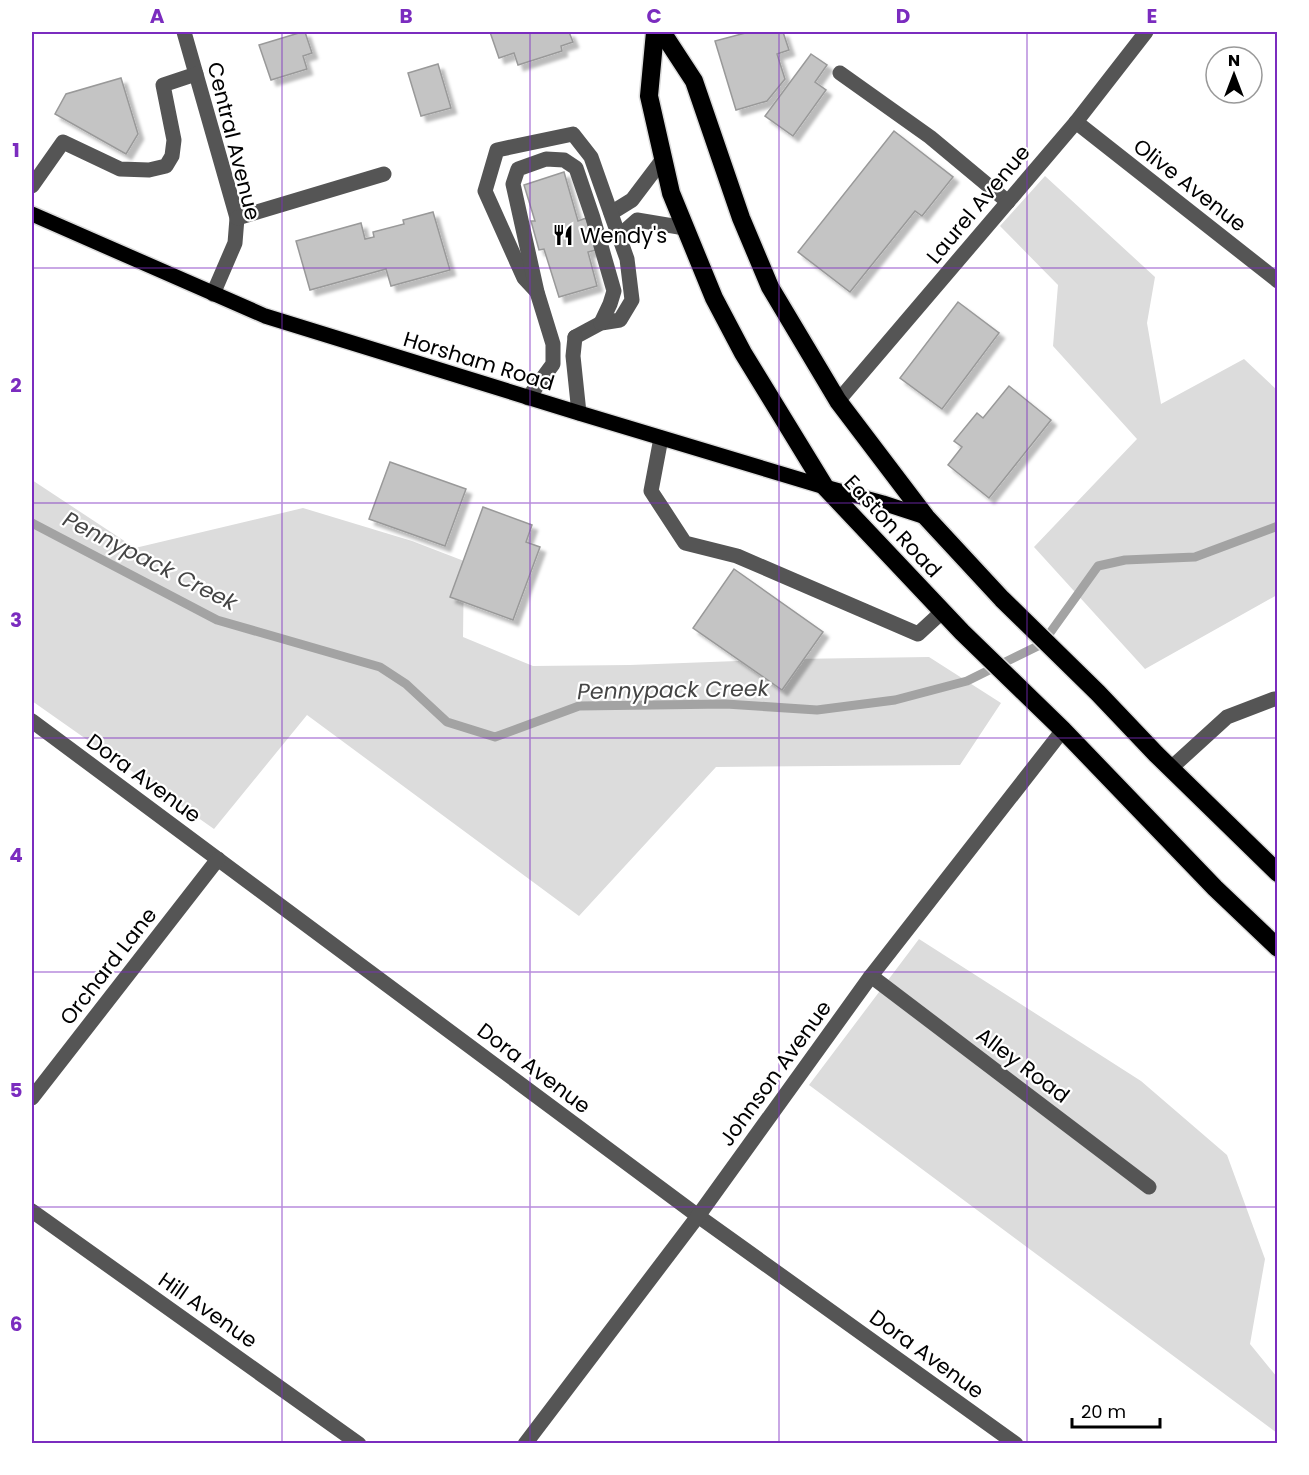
<svg xmlns="http://www.w3.org/2000/svg" width="1309" height="1475" font-family="Poppins,sans-serif">
	<style>
		.green { fill: #dcdcdc }
		.lines { fill: none; stroke-linecap: round; stroke-linejoin: round }
		.stream { stroke: #a3a3a3; stroke-width: 9 }
		.building { fill: #c4c4c4; stroke: #999; stroke-width: 1.5; filter: url(#shadow) }
		.major-casing { stroke: #dbdbdb; stroke-width: 18 }
		.highway-casing { stroke: #dbdbdb; stroke-width: 21 }
		.minor { stroke: #555; stroke-width: 15 }
		.major { stroke: #000; stroke-width: 15 }
		.highway { stroke: #000; stroke-width: 18 }
		.grid { fill: none; stroke: #7b2cbf; stroke-width: 1.5; stroke-opacity: 0.55 }
		.labels { text-anchor: middle; dominant-baseline: central; stroke-width: 4.5; stroke-linejoin: round; paint-order: stroke }
		.street-label { font-size: 21px; fill: #000; stroke: #fff }
		.poi-label { font-size: 21px; fill: #000; stroke: #fff; text-anchor: start }
		.water-label { font-size: 22px; font-style: italic; fill: #444; stroke: #fff }
		.neatline { fill: none; stroke: #7b2cbf; stroke-width: 2 }
		.grid-label { font-size: 20px; text-anchor: middle; font-weight: bold; fill: #7b2cbf }
	</style>
	<defs>
		<filter id="shadow"><feDropShadow dx="5.5" dy="5.5" stdDeviation="1.5" flood-color="#0004"/></filter>
	</defs>
	<rect width="100%" height="100%" fill="#fff"/>
	<g class="green">
		<path d="M1045,176L1155,277L1147,323L1161,404L1244,359L1277,390V595L1145,669L1034,547L1137,439L1053,346L1058,285L1000,226Z"/>
		<path d="M32,480L135,548L303,508L412,541L464,561L463,637L533,666L630,665L792,659L929,657L1001,703L960,765L716,767L579,916L307,715L214,829L32,701Z"/>
		<path d="M919,939L1141,1081L1227,1155L1265,1259L1250,1344L1277,1377V1433L809,1085Z"/>
	</g>
	<g class="lines">
		<path class="stream" d="M32,523L217,620L380,667L406,684L447,722L495,737L579,706L726,704L817,710L895,700L967,681L1042,644L1098,566L1125,560L1195,557L1278,526"/>
	</g>
	<g class="building">
		<path d="M302,32H305L312,53L303,56L307,69L271,80L259,45Z"/>
		<path d="M490,32H569L573,42L561,46L562,51L518,65L514,53L499,58Z"/>
		<path d="M749,32H783L789,50L777,54L785,79L767,101L736,110L715,41Z"/>
		<path d="M811,54L827,65L815,82L826,90L793,136L765,116Z"/>
		<path d="M438,64L451,108L421,116L408,73Z"/>
		<path d="M121,78L138,134L126,154L55,114L66,94Z"/>
		<path d="M894,131L953,177L922,216L915,211L850,292L798,252Z"/>
		<path d="M564,172L578,221L586,218L596,250L588,252L597,286L559,297L544,249L539,250L531,221H535L524,185Z"/>
		<path d="M433,212L450,270L391,286L386,269L310,290L296,241L361,223L365,239L374,237L373,232L404,224L403,220Z"/>
		<path d="M958,302L999,333L942,409L900,378Z"/>
		<path d="M1009,386L1051,420L989,498L948,465L962,447L954,441L977,413L983,418Z"/>
		<path d="M390,462L466,489L445,546L369,519Z"/>
		<path d="M483,507L532,525L526,542L540,547L513,620L450,597Z"/>
		<path d="M734,569L823,632L782,690L693,628Z"/>
	</g>
	<g class="lines">
		<defs>
			<path id="major" d="M32,214L265,316L579,413L825,487L883,503L926,517"/>
			<g id="highway">
				<path d="M655,32L649,96L671,193L714,298L743,353L825,487L962,632L1063,730L1215,888L1278,948"/>
				<path d="M662,32L694,81L741,218L770,287L838,401L926,517L1002,599L1098,693L1156,754L1278,873"/>
			</g>
		</defs>
		<use href="#major" class="major-casing"/>
		<use href="#highway" class="highway-casing"/>
		<g class="minor">
			<path d="M184,32L237,218L235,243L213,294"/>
			<path d="M840,73L930,137L1008,202"/>
			<path d="M1076,122L1278,281"/>
			<path d="M32,186L63,142L120,169L149,170L166,166L172,156L174,140L163,85L196,74"/>
			<path d="M611,213L632,200L663,159"/>
			<path d="M237,218L384,174"/>
			<path d="M619,236L637,220L685,228"/>
			<path d="M537,292L524,278L485,191L497,150L573,134L591,157L627,259L632,300L620,320L601,323L575,337"/>
			<path d="M575,337L573,356L579,413"/>
			<path d="M528,398L553,364V344L537,292L513,184L518,169L546,159L564,160L576,168L593,218L614,291L610,304L601,323"/>
			<path d="M838,401L1076,122L1146,32"/>
			<path d="M661,438L651,491L685,543L737,556L918,634L943,611"/>
			<path d="M32,721L698,1216L1016,1444"/>
			<path d="M1171,768L1227,717L1274,699H1278"/>
			<path d="M871,976L1149,1187"/>
			<path d="M32,1098L218,859"/>
			<path d="M32,1211L359,1444"/>
			<path d="M525,1444L698,1216L871,976L1063,730"/>
		</g>
		<use href="#major" class="major"/>
		<use href="#highway" class="highway"/>
	</g>
	<path class="grid" d="M282,32V1444M530,32V1444M779,32V1444M1027,32V1444M32,268H1278M32,503H1278M32,738H1278M32,972H1278M32,1207H1278"/>
	<defs>
		<symbol id="restaurant-bare" viewBox="-9 -9 18 18"><path d="M-5-6h1v4h1v-4h1v4h1v-4h1v5L-1.5 .5V6h-2V.5L-5-1ZM5-6V6H3V1.5H1.5Q1.5-4 5-6Z" fill="#000" stroke="#fff" stroke-width="2.5" paint-order="stroke"/></symbol>
	</defs>
	<g fill-rule="evenodd">
		<use href="#restaurant-bare" x="548" y="220" width="30" height="30"/>
	</g>
	<g class="labels">
		<g class="street-label">
			<text transform="translate(234 141) rotate(76)">Central Avenue</text>
			<text transform="translate(1190 185) rotate(38)">Olive Avenue</text>
			<text transform="translate(978 204) rotate(-50)">Laurel Avenue</text>
			<text transform="translate(479 361) rotate(17)">Horsham Road</text>
			<text transform="translate(893 526) rotate(47)">Easton Road</text>
			<text transform="translate(144 778) rotate(36)">Dora Avenue</text>
			<text transform="translate(108 966) rotate(-52)">Orchard Lane</text>
			<text transform="translate(1023 1065) rotate(37)">Alley Road</text>
			<text transform="translate(534 1068) rotate(37)">Dora Avenue</text>
			<text transform="translate(775 1073) rotate(-54)">Johnson Avenue</text>
			<text transform="translate(208 1310) rotate(35)">Hill Avenue</text>
			<text transform="translate(927 1354) rotate(36)">Dora Avenue</text>
		</g>
		<g class="poi-label">
			<text x="580" y="235">Wendy's</text>
		</g>
		<g class="water-label">
			<text transform="translate(150 561) rotate(27)">Pennypack Creek</text>
			<text transform="translate(673 690) rotate(-1)">Pennypack Creek</text>
		</g>
	</g>
	<rect width="1309" height="1475" fill="none" stroke="#ffffff" stroke-width="66"/>
	<g transform="translate(1234 75)"><circle r="28" fill="#ffffff" stroke="#999999" stroke-width="1.5"/>
	<path d="M0-4.5L10 22L0 15L-10 22Z" fill="#000000"/>
	<text y="-9" font-size="16" font-weight="bold" text-anchor="middle" fill="#000000">N</text>
	</g>
	<path d="M1072 1418v9h88v-9" fill="none" stroke="#000000" stroke-width="3"/>
	<text x="1081" y="1418" font-size="18" fill="#000000" stroke="#ffffff" stroke-width="4.5" paint-order="stroke">20 m</text>
	<rect x="33" y="33" width="1243" height="1409" class="neatline"/>
	<g class="grid-label">
		<text x="157" y="23">A</text>
		<text x="406" y="23">B</text>
		<text x="654" y="23">C</text>
		<text x="903" y="23">D</text>
		<text x="1152" y="23">E</text>
		<text x="16" y="157">1</text>
		<text x="16" y="392">2</text>
		<text x="16" y="627">3</text>
		<text x="16" y="862">4</text>
		<text x="16" y="1097">5</text>
		<text x="16" y="1331">6</text>
	</g>
</svg>
